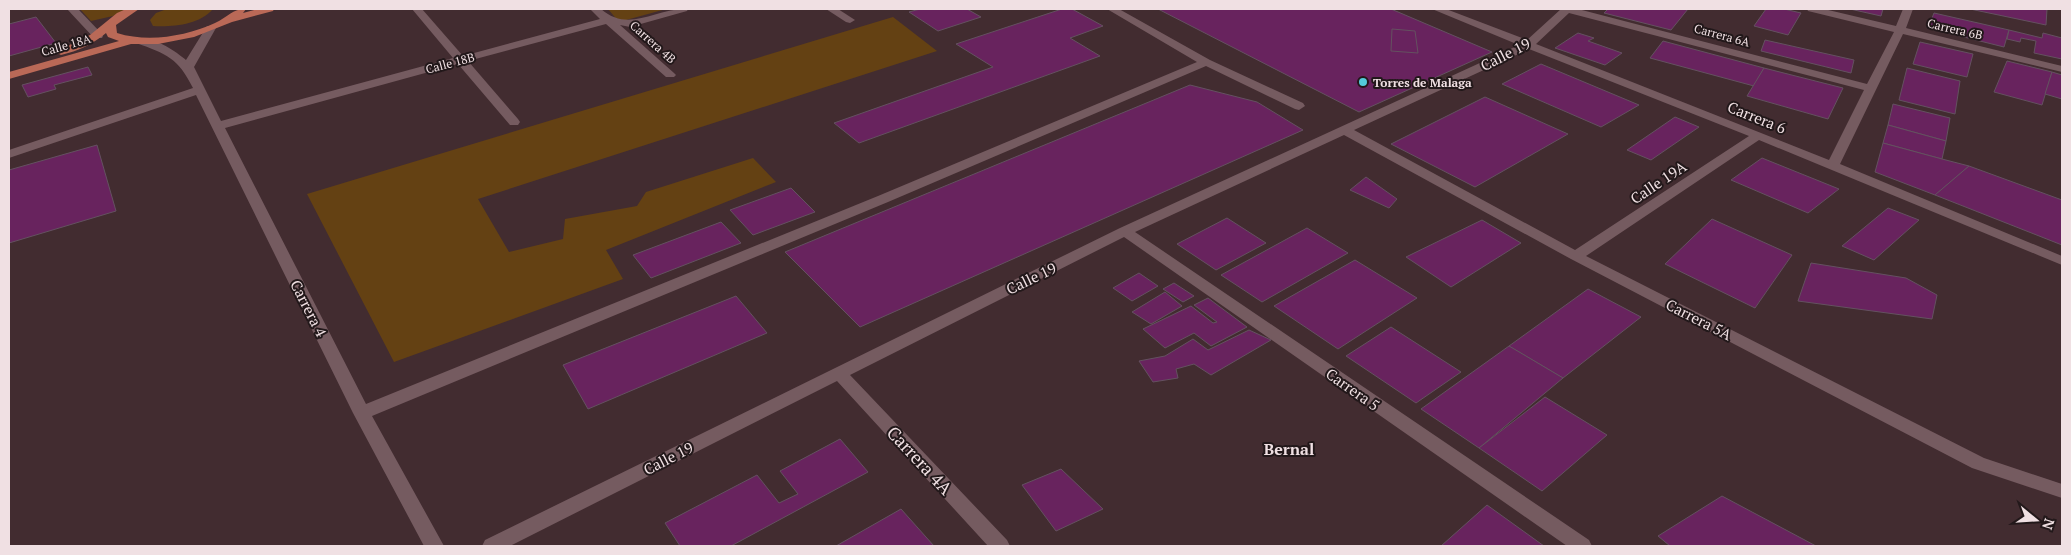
<svg xmlns="http://www.w3.org/2000/svg" width="2071" height="555" font-family="'PT Serif',serif">
	<style>
		.green { fill: #644113 }
		.building { fill: #68235e; stroke: #645160 }
		.lines { fill: none; stroke-linecap: round; stroke-linejoin: round }
		.minor { fill: #755b60; fill-rule: evenodd }
		.major { fill: #ba6957; fill-rule: evenodd }
		.poi-dot { fill: #53cbdb; stroke: #22181a; stroke-width: 2 }
		.labels { text-anchor: middle; dominant-baseline: central; stroke-width: 4; stroke-linejoin: round; paint-order: stroke }
		.far-street-label { font-size: 12px; fill: #f0e0e3; stroke: #22181a }
		.far-poi-label { font-size: 12px; font-weight: bold; fill: #f0e0e3; stroke: #22181a; text-anchor: start }
		.street-label { font-size: 15px; fill: #f0e0e3; stroke: #22181a }
		.neighbourhood-label { font-size: 16px; font-weight: bold; fill: #f0e0e3; stroke: #22181a }
		.near-street-label { font-size: 18px; fill: #f0e0e3; stroke: #22181a }
	</style>
	<rect width="100%" height="100%" fill="#422c30"/>
	<g class="green">
		<path d="M80,9H126L113,16L91,21Z"/>
		<path d="M167,9H213C199,25 173,27 153,26L150,20L156,13Z"/>
		<path d="M608,9H666L619,22Z"/>
		<path d="M893,17L937,51L478,199L509,252L563,239L565,219L637,206L646,192L753,158L776,182L606,250L623,279L394,362L307,194Z"/>
	</g>
	<g class="building">
		<path d="M920,9H967L981,17L938,31L909,12Z"/>
		<path d="M1062,9H1072L1103,26L1070,38L1100,56L859,143L834,123L993,67L956,44Z"/>
		<path d="M1158,9H1391L1492,52L1359,112Z"/>
		<path d="M1608,9H1688L1671,30L1604,13Z"/>
		<path d="M1766,9H1784L1801,13L1788,35L1754,26Z"/>
		<path d="M1850,9H1883L1881,16Z"/>
		<path d="M1970,9H2047L2046,25Z"/>
		<path d="M1934,13L2009,30L2004,47L1928,28Z"/>
		<path d="M36,17L56,43L9,56V24Z"/>
		<path d="M1392,29L1415,31L1418,53L1391,51Z"/>
		<path d="M2009,30L2042,38L2043,33L2062,38V59L2034,53L2036,41L2021,38L2020,42L2007,39Z"/>
		<path d="M1578,33L1594,38L1588,41L1622,53L1605,65L1555,48Z"/>
		<path d="M1765,40L1854,60L1851,73L1761,51Z"/>
		<path d="M1663,41L1764,68L1754,86L1650,58Z"/>
		<path d="M1920,42L1973,54L1967,77L1913,64Z"/>
		<path d="M2007,61L2052,72L2042,105L1994,92Z"/>
		<path d="M1541,64L1639,105L1601,127L1502,84Z"/>
		<path d="M88,67L92,75L54,85L56,89L28,97L22,85Z"/>
		<path d="M1764,68L1843,88L1828,119L1747,96Z"/>
		<path d="M1907,68L1960,81L1955,114L1899,100Z"/>
		<path d="M2052,72L2062,75V99L2045,94Z"/>
		<path d="M1190,85L1257,102L1303,130L860,327L785,252Z"/>
		<path d="M1485,97L1568,134L1475,187L1391,144Z"/>
		<path d="M1893,104L1950,118L1946,141L1888,125Z"/>
		<path d="M1675,117L1699,127L1651,160L1627,150Z"/>
		<path d="M1888,125L1946,141L1942,159L1883,143Z"/>
		<path d="M1883,143L1942,159L1969,166L1935,195L1875,172Z"/>
		<path d="M97,145L116,211L9,243V170Z"/>
		<path d="M1762,158L1839,189L1808,213L1731,180Z"/>
		<path d="M1969,166L2062,200V245L1935,195Z"/>
		<path d="M1366,177L1397,199L1389,208L1350,190Z"/>
		<path d="M791,188L815,212L753,235L730,210Z"/>
		<path d="M1888,208L1919,220L1874,260L1842,246Z"/>
		<path d="M1227,218L1266,243L1216,270L1177,244Z"/>
		<path d="M1712,219L1792,255L1755,308L1665,264Z"/>
		<path d="M1482,220L1521,243L1451,287L1406,257Z"/>
		<path d="M721,222L741,243L651,278L633,255Z"/>
		<path d="M1307,228L1348,253L1262,302L1221,275Z"/>
		<path d="M1355,260L1417,298L1338,349L1274,306Z"/>
		<path d="M1811,263L1906,278L1937,295L1932,319L1798,301Z"/>
		<path d="M1139,273L1158,286L1132,301L1113,288Z"/>
		<path d="M1174,283L1194,296L1183,302L1163,289Z"/>
		<path d="M1588,289L1641,317L1563,378L1509,346Z"/>
		<path d="M1165,292L1182,306L1151,324L1132,312Z"/>
		<path d="M736,296L767,333L588,409L563,365Z"/>
		<path d="M1208,298L1247,327L1211,346L1194,333L1165,348L1143,329L1191,306L1213,323L1217,322L1194,305Z"/>
		<path d="M1391,327L1461,372L1416,403L1346,356Z"/>
		<path d="M1249,330L1271,340L1211,375L1194,364L1176,369L1178,378L1153,382L1139,361L1165,356L1193,339L1208,350Z"/>
		<path d="M1509,346L1563,378L1479,448L1421,409Z"/>
		<path d="M1545,397L1607,435L1542,491L1479,448Z"/>
		<path d="M840,439L868,472L731,546H680L665,523L757,475L779,503L798,494L780,471Z"/>
		<path d="M1061,469L1103,509L1056,531L1022,485Z"/>
		<path d="M1722,496L1816,546H1670L1658,536Z"/>
		<path d="M1487,505L1544,546H1441Z"/>
		<path d="M901,509L934,546H836Z"/>
	</g>
	<g class="lines">
		<g class="minor">
			<path d="M67,9H78L102,34L103,36L102,38H94Z"/>
			<path d="M412,9H422L463,56L600,19L590,9H601C630,34 655,7 688,9L687,11L630,27L620,25L674,73L676,75L674,77H666L606,24L468,61L518,119L520,122L518,125H510L458,64L225,128L366,404L878,196L1197,62L1107,9H1119L1210,60L1303,103L1305,106L1299,110L1295,109L1206,66L888,202L372,416L444,546H424L353,413L196,95L9,158V150L193,88C178,58 167,54 136,43L135,41L136,39C152,35 175,51 186,60L207,26H215L216,28L194,67L221,121L453,58Z"/>
			<path d="M826,9H838L855,20L850,23L846,22Z"/>
			<path d="M1432,9H1446L1527,40L1561,9H1578L1867,84L1894,32L1808,11L1807,9H1824L1896,26L1903,9H1913L1906,28L2062,66V72L1903,34L1840,164L2062,256V265L1759,140L1586,256L1984,458L2062,484V498L1972,468L1571,259L1344,135L1135,232L1589,540L1592,546H1567L1124,237L850,375L1007,540L1010,546H988L837,381L510,546H482L485,540L1120,228L1519,45ZM1569,13L1864,90L1829,160L1536,44ZM1529,49L1749,136L1575,250L1354,130Z"/>
		</g>
		<path class="major" d="M126,9H139L116,25L117,33C149,43 186,36 215,23C228,17 232,9 246,9L243,13L258,9H274L273,11L232,22L194,37L158,44H131L9,79V72L119,41L108,37L106,33C93,44 78,51 61,55L55,52L90,35L117,13Z"/>
	</g>
	<circle class="poi-dot" cx="1363" cy="82" r="5"/>
	<g class="labels">
		<g class="far-street-label">
			<text transform="translate(1955 29) rotate(13)">Carrera 6B</text>
			<text transform="translate(1722 35) rotate(15)">Carrera 6A</text>
			<text transform="translate(653 42) rotate(42)">Carrera 4B</text>
			<text transform="translate(66 45) rotate(-16)">Calle 18A</text>
			<text transform="translate(450 63) rotate(-15)">Calle 18B</text>
		</g>
		<g class="far-poi-label">
			<text x="1373" y="82">Torres de Malaga</text>
		</g>
		<g class="street-label">
			<text transform="translate(1505 54) rotate(-27)">Calle 19</text>
			<text transform="translate(1757 117) rotate(22)">Carrera 6</text>
			<text transform="translate(1658 182) rotate(-34)">Calle 19A</text>
			<text transform="translate(1031 278) rotate(-26)">Calle 19</text>
			<text transform="translate(309 308) rotate(63)">Carrera 4</text>
			<text transform="translate(1699 319) rotate(27)">Carrera 5A</text>
			<text transform="translate(1353 389) rotate(35)">Carrera 5</text>
			<text transform="translate(668 458) rotate(-27)">Calle 19</text>
		</g>
		<g class="neighbourhood-label">
			<text x="1289" y="449">Bernal</text>
		</g>
		<g class="near-street-label">
			<text transform="translate(920 460) rotate(47)">Carrera 4A</text>
		</g>
	</g>
	<rect width="2071" height="555" fill="none" stroke="#f0e0e3" stroke-width="20"/>
	<g transform="translate(2036 520) rotate(108)" stroke="#22181a" stroke-width="4" paint-order="stroke">
	<path d="M0-4L9 19L0 12L-9 19Z" fill="#f0e0e3"/>
	<text y="-8" font-size="14" font-weight="bold" text-anchor="middle" fill="#f0e0e3">N</text>
	</g>
</svg>
